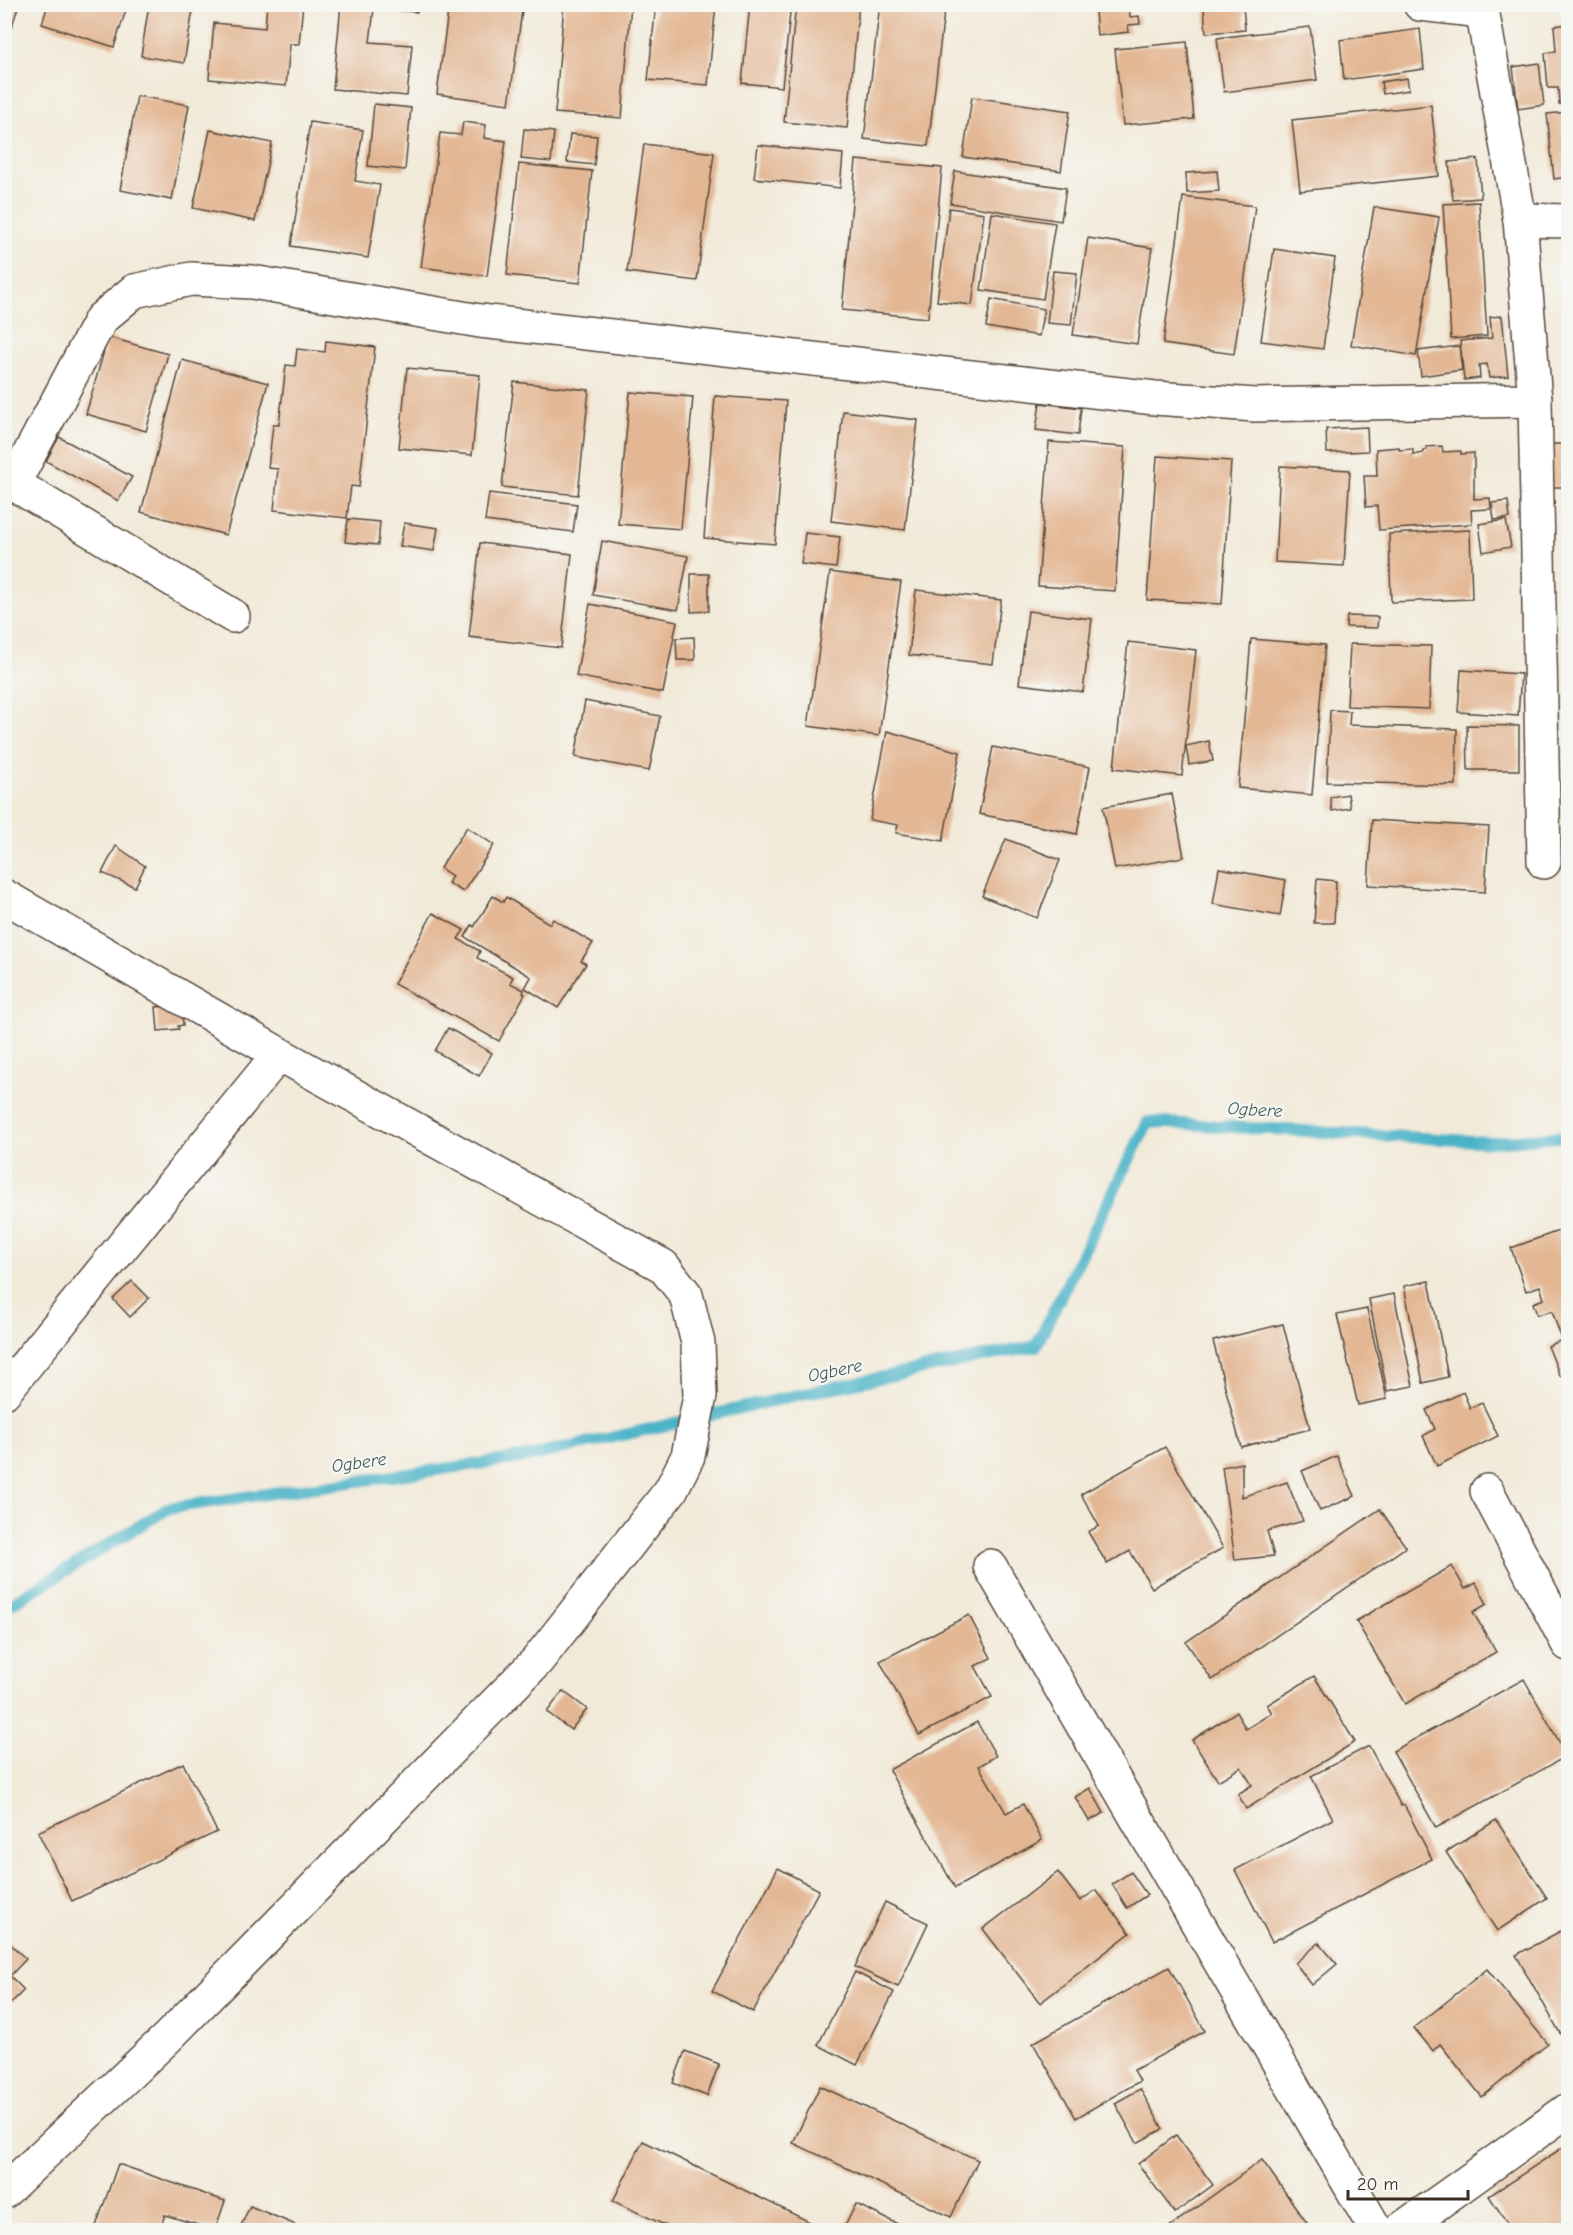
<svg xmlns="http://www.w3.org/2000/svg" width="1573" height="2235" font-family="'Comic Neue',sans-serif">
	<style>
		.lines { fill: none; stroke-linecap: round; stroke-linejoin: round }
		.stream { stroke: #48b2c7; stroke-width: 12 }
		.building { fill: #e3b794 }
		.street-casing { stroke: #56473a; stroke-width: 36 }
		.street { stroke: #fff; stroke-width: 33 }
		.labels { text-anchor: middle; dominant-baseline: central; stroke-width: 4.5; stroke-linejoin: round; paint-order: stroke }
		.water-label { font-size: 18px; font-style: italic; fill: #405a59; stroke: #f6f6f2 }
	</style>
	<rect width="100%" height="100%" fill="#f6f6f2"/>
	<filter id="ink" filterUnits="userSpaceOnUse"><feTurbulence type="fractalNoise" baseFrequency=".0167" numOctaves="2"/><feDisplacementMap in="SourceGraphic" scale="12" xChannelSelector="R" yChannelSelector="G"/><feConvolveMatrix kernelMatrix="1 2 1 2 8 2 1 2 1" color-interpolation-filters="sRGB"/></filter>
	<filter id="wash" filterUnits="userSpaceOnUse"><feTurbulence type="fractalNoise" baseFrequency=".008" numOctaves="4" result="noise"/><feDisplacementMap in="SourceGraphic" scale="24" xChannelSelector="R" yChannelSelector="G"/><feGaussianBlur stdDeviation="1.35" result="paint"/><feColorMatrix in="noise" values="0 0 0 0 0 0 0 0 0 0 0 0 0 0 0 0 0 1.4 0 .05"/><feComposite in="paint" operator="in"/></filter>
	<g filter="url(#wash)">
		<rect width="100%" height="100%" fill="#f2ead9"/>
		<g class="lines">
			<path class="stream" d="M4,1608L169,1508L527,1457L820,1390L1036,1346L1148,1122L1492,1142L1568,1136"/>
		</g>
		<g id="blocks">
			<g class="building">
				<path d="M4,4H19L11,29L4,27Z"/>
				<path d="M48,4H128L114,47L42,24Z"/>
				<path d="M149,4H194L184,63L141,56Z"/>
				<path d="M267,4H303L299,44H290L286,86L209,79L214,23L265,28Z"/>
				<path d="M341,4H417V12L374,9L370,42L412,45L407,96L333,89Z"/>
				<path d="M449,4H523L509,104L437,94Z"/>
				<path d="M564,4H631L622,118L555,113Z"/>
				<path d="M656,4H716L708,85L648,80Z"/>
				<path d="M750,4H791L782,87L742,83Z"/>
				<path d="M796,4H859L847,128L784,122Z"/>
				<path d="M880,4H945L928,146L864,139Z"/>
				<path d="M1097,4H1129L1130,17L1139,16L1140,24L1128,25L1129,32L1097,36L1095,11L1097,10Z"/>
				<path d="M1243,5L1245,30L1206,33L1204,8Z"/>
				<path d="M1568,24V103L1559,104L1558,88H1548L1545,53L1556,51L1554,26Z"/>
				<path d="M1310,27L1317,80L1224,92L1217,38Z"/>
				<path d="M1420,29L1424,69L1344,80L1340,40Z"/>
				<path d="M1187,42L1194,119L1123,125L1115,49Z"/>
				<path d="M1539,63L1544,105L1518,109L1513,67Z"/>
				<path d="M1407,78L1409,90L1383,94L1381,82Z"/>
				<path d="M137,96L189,105L172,200L120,190Z"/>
				<path d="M972,97L1070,111L1061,171L963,157Z"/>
				<path d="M374,104L411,108L405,170L368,166Z"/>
				<path d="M1431,105L1439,176L1300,191L1292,120Z"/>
				<path d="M1568,112V177L1554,179L1547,114Z"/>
				<path d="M310,122L363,130L355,181L380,185L368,258L291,246Z"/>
				<path d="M463,122L486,125L484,138L506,141L487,276L421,267L440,133L461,135Z"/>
				<path d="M524,129L554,132L551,162L521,159Z"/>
				<path d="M210,130L272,143L255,221L193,208Z"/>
				<path d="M570,134L597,136L594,165L567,162Z"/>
				<path d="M644,144L714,153L697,281L627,272Z"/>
				<path d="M758,145L843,154L840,188L754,178Z"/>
				<path d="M1478,159L1481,198L1453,200L1449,162Z"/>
				<path d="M856,160L942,168L928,318L842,310Z"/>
				<path d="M519,164L592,171L580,283L507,275Z"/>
				<path d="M955,171L1066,188L1061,221L950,203Z"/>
				<path d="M1217,171L1219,191L1187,193L1186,173Z"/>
				<path d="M1183,197L1255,206L1234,354L1163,344Z"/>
				<path d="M1479,202L1487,336L1451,339L1443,204Z"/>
				<path d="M1374,207L1439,217L1416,356L1351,345Z"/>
				<path d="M949,208L984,213L972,305L937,301Z"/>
				<path d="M992,213L1055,223L1043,299L981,290Z"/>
				<path d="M1088,238L1152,248L1137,344L1073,335Z"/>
				<path d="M1274,249L1335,258L1323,349L1261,341Z"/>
				<path d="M1053,271L1077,273L1071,325L1047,323Z"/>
				<path d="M991,299L1044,309L1039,336L986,327Z"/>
				<path d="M1502,316L1508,376L1489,378L1487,364L1479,365L1480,378L1464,380L1460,341L1492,338L1490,317Z"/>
				<path d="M108,337L168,354L146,431L86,414Z"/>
				<path d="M326,341L375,347L359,487L351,486L347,518L274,510L278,469L268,468L273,425H279L286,365L295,366L297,349L325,352Z"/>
				<path d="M1459,346L1462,370L1421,376L1418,351Z"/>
				<path d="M182,360L268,383L226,535L141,512Z"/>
				<path d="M407,368L480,375L472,455L399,448Z"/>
				<path d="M514,382L589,390L578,495L502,487Z"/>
				<path d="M630,392L693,397L681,529L618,524Z"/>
				<path d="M715,396L786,401L775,544L704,538Z"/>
				<path d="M1040,403L1081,408L1078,435L1036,430Z"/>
				<path d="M843,411L918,420L905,530L831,521Z"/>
				<path d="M1367,427L1368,451L1327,453L1326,429Z"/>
				<path d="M59,437L132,477L118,501L46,461Z"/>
				<path d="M1049,442L1125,447L1115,591L1038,586Z"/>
				<rect x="1544" y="444" width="22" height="43"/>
				<path d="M1442,446L1443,452L1461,451V454L1474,453V499L1490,498L1491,509L1471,510L1472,524L1379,530L1377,506L1366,507L1364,476H1377L1376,449L1399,447V450L1413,449V455L1423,453V450H1427L1426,447Z"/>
				<path d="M1157,456L1231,461L1222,604L1147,600Z"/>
				<path d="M1280,466L1350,470L1344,566L1275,562Z"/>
				<path d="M489,493L577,504L573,532L485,521Z"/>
				<path d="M1508,501L1510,518L1494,520L1492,503Z"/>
				<path d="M348,519L380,522L378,545L345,542Z"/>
				<path d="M1506,520L1511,547L1483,552L1479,524Z"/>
				<path d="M404,523L438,528L434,551L400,546Z"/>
				<path d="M1470,530L1472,599L1391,602L1389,534Z"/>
				<path d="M805,533L840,537L836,568L801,564Z"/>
				<path d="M602,541L688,556L678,610L593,595Z"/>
				<path d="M480,543L572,554L561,648L469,637Z"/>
				<path d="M830,572L901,582L879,736L808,726Z"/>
				<path d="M691,574H709V611L691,612Z"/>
				<path d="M916,590L1001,600L993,664L909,655Z"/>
				<path d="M590,604L677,621L663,693L576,676Z"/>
				<path d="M1028,611L1092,619L1083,692L1019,684Z"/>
				<path d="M1347,616L1378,617L1377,628L1346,627Z"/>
				<path d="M694,637L695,660H677L676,638Z"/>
				<path d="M1251,639L1325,645L1312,795L1238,788Z"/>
				<path d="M1128,642L1196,650L1182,776L1114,768Z"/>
				<path d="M1350,644L1431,646L1429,709L1347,706Z"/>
				<path d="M1461,670L1521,674L1518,716L1458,712Z"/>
				<path d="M585,701L660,716L649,771L575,757Z"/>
				<path d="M1330,710L1350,711L1349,725L1457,729L1456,785L1327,782Z"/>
				<path d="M1467,725L1519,726V770H1468Z"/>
				<path d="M887,731L960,752L943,841L896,833L898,825L870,820Z"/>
				<path d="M1209,741L1213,761L1189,765L1186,746Z"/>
				<path d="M993,747L1090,767L1077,834L979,814Z"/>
				<path d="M1172,794L1184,857L1115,869L1103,807Z"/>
				<path d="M1348,794L1350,808L1332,811L1330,797Z"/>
				<path d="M1372,820L1489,827L1485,892L1368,885Z"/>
				<path d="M467,827L494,845L463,892L448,883L452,876L440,868Z"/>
				<path d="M1006,839L1060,860L1037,918L982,896Z"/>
				<path d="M116,846L145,866L135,887L102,873Z"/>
				<path d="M1219,868L1286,880L1280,916L1213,904Z"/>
				<path d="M1317,879L1336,881L1334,923H1314Z"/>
				<path d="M493,896L503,902L506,897L550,924L553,919L593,943L581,961L586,964L558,1008L525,988L531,977L465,937L472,925L474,927Z"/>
				<path d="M433,913L464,930L458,939L480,951L477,958L513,977L510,983L524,990L523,993L525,994L499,1041L394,984Z"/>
				<path d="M181,1005L183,1025L178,1026L179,1029L158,1031L156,1007Z"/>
				<path d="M448,1028L492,1053L479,1076L435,1051Z"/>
				<path d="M1564,1229L1568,1243V1373L1560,1376L1548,1346L1562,1340L1552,1311L1537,1315L1533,1303L1544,1299L1540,1286L1526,1291L1511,1248Z"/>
				<path d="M132,1281L149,1298L130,1317L113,1299Z"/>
				<path d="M1429,1281L1448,1377L1423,1383L1404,1286Z"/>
				<path d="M1394,1294L1413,1386L1387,1391L1369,1299Z"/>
				<path d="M1367,1309L1387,1399L1358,1405L1337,1315Z"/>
				<path d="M1283,1324L1310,1429L1241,1447L1213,1341Z"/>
				<path d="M1463,1392L1470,1408L1482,1403L1498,1436L1437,1466L1423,1436L1435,1429L1426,1410Z"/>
				<path d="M1165,1447L1223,1548L1152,1588L1130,1551L1107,1564L1088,1532L1099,1526L1081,1494Z"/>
				<path d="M1337,1456L1355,1496L1320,1511L1302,1471Z"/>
				<path d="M1242,1463V1497L1287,1482L1303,1521L1267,1531L1274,1556L1235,1560L1222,1467Z"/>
				<path d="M1380,1509L1406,1547L1212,1680L1186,1642Z"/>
				<path d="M1452,1566L1465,1589L1476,1583L1487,1604L1473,1612L1496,1652L1405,1704L1356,1621Z"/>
				<path d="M969,1615L991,1658L975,1666L992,1697L919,1735L880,1661Z"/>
				<path d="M1314,1676L1355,1742L1246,1809L1238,1794L1252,1785L1241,1767L1218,1781L1192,1740L1236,1712L1246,1729L1272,1713L1267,1705Z"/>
				<path d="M1524,1679L1567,1756L1436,1828L1393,1751Z"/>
				<path d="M563,1691L587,1709L571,1730L547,1712Z"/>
				<path d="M977,1722L996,1756L979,1766L1006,1813L1023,1804L1042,1840L955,1888L889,1770Z"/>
				<path d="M1369,1746L1401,1806L1404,1805L1432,1859L1272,1942L1235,1870L1333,1819L1311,1776Z"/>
				<path d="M183,1763L217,1832L72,1901L38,1832Z"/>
				<path d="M1090,1788L1104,1813L1089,1821L1075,1797Z"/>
				<path d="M1496,1820L1547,1898L1497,1931L1446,1852Z"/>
				<path d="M778,1868L819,1890L753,2012L712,1991Z"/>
				<path d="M1058,1872L1080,1901L1096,1890L1130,1933L1040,2003L983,1929Z"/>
				<path d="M1131,1872L1147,1895L1127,1908L1112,1884Z"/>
				<path d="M885,1902L928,1923L898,1987L855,1967Z"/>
				<path d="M1568,1927V2040L1565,2042L1516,1955Z"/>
				<path d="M4,1938L26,1959L10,1976L24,1990L4,2010Z"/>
				<path d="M1319,1943L1337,1964L1312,1985L1295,1963Z"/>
				<path d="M1169,1967L1205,2031L1134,2070L1140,2081L1076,2118L1033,2043Z"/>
				<path d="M1487,1969L1548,2044L1482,2097L1440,2044L1433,2051L1414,2028Z"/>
				<path d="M855,1972L894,1992L857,2065L818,2045Z"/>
				<path d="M685,2051L719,2064L707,2096L673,2083Z"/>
				<path d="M820,2086L978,2160L951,2217L793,2143Z"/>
				<path d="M1140,2089L1163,2129L1137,2143L1115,2103Z"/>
				<path d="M1176,2135L1213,2185L1175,2213L1138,2164Z"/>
				<path d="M643,2141L810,2222L806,2230H675L613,2201Z"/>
				<path d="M1568,2144V2230H1512L1489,2196Z"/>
				<path d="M1262,2160L1307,2223L1297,2230H1165Z"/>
				<path d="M118,2164L225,2201L215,2230L165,2215L159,2230H110L96,2226Z"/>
				<path d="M856,2204L910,2230H843Z"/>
				<path d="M250,2206L308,2230H239Z"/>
			</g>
		</g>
	</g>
	<g filter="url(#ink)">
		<use href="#blocks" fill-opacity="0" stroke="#56473a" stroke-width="1.5"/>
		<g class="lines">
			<defs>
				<g id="street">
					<path d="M1420,4L1482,11"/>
					<path d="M1481,4L1520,220L1535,400L1544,862"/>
					<path d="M1520,220L1568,221"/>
					<path d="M4,478L233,616"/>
					<path d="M14,483L101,319L134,291L191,279L252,282L480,321L1155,398L1255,405L1535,400"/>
					<path d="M4,896L279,1054L663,1266L686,1295L698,1343L700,1396L688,1456L671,1490L537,1661L167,2038L4,2192"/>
					<path d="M4,1392L279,1054"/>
					<path d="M1487,1491L1568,1644"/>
					<path d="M990,1566L1376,2230"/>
					<path d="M1400,2230L1568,2110"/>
				</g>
			</defs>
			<use href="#street" class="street-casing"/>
			<use href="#street" class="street"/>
		</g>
	</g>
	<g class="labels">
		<g class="water-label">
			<text transform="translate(1255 1110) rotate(3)">Ogbere</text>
			<text transform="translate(835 1371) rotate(-12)">Ogbere</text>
			<text transform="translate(359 1463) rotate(-8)">Ogbere</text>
		</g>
	</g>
	<rect width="1573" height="2235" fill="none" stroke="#f6f6f2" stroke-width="24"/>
	<path d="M1348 2190v9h120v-9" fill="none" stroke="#3b2a1e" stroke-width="3"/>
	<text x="1357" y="2190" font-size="18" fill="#3b2a1e" stroke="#f6f6f2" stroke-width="4.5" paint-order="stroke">20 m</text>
</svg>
